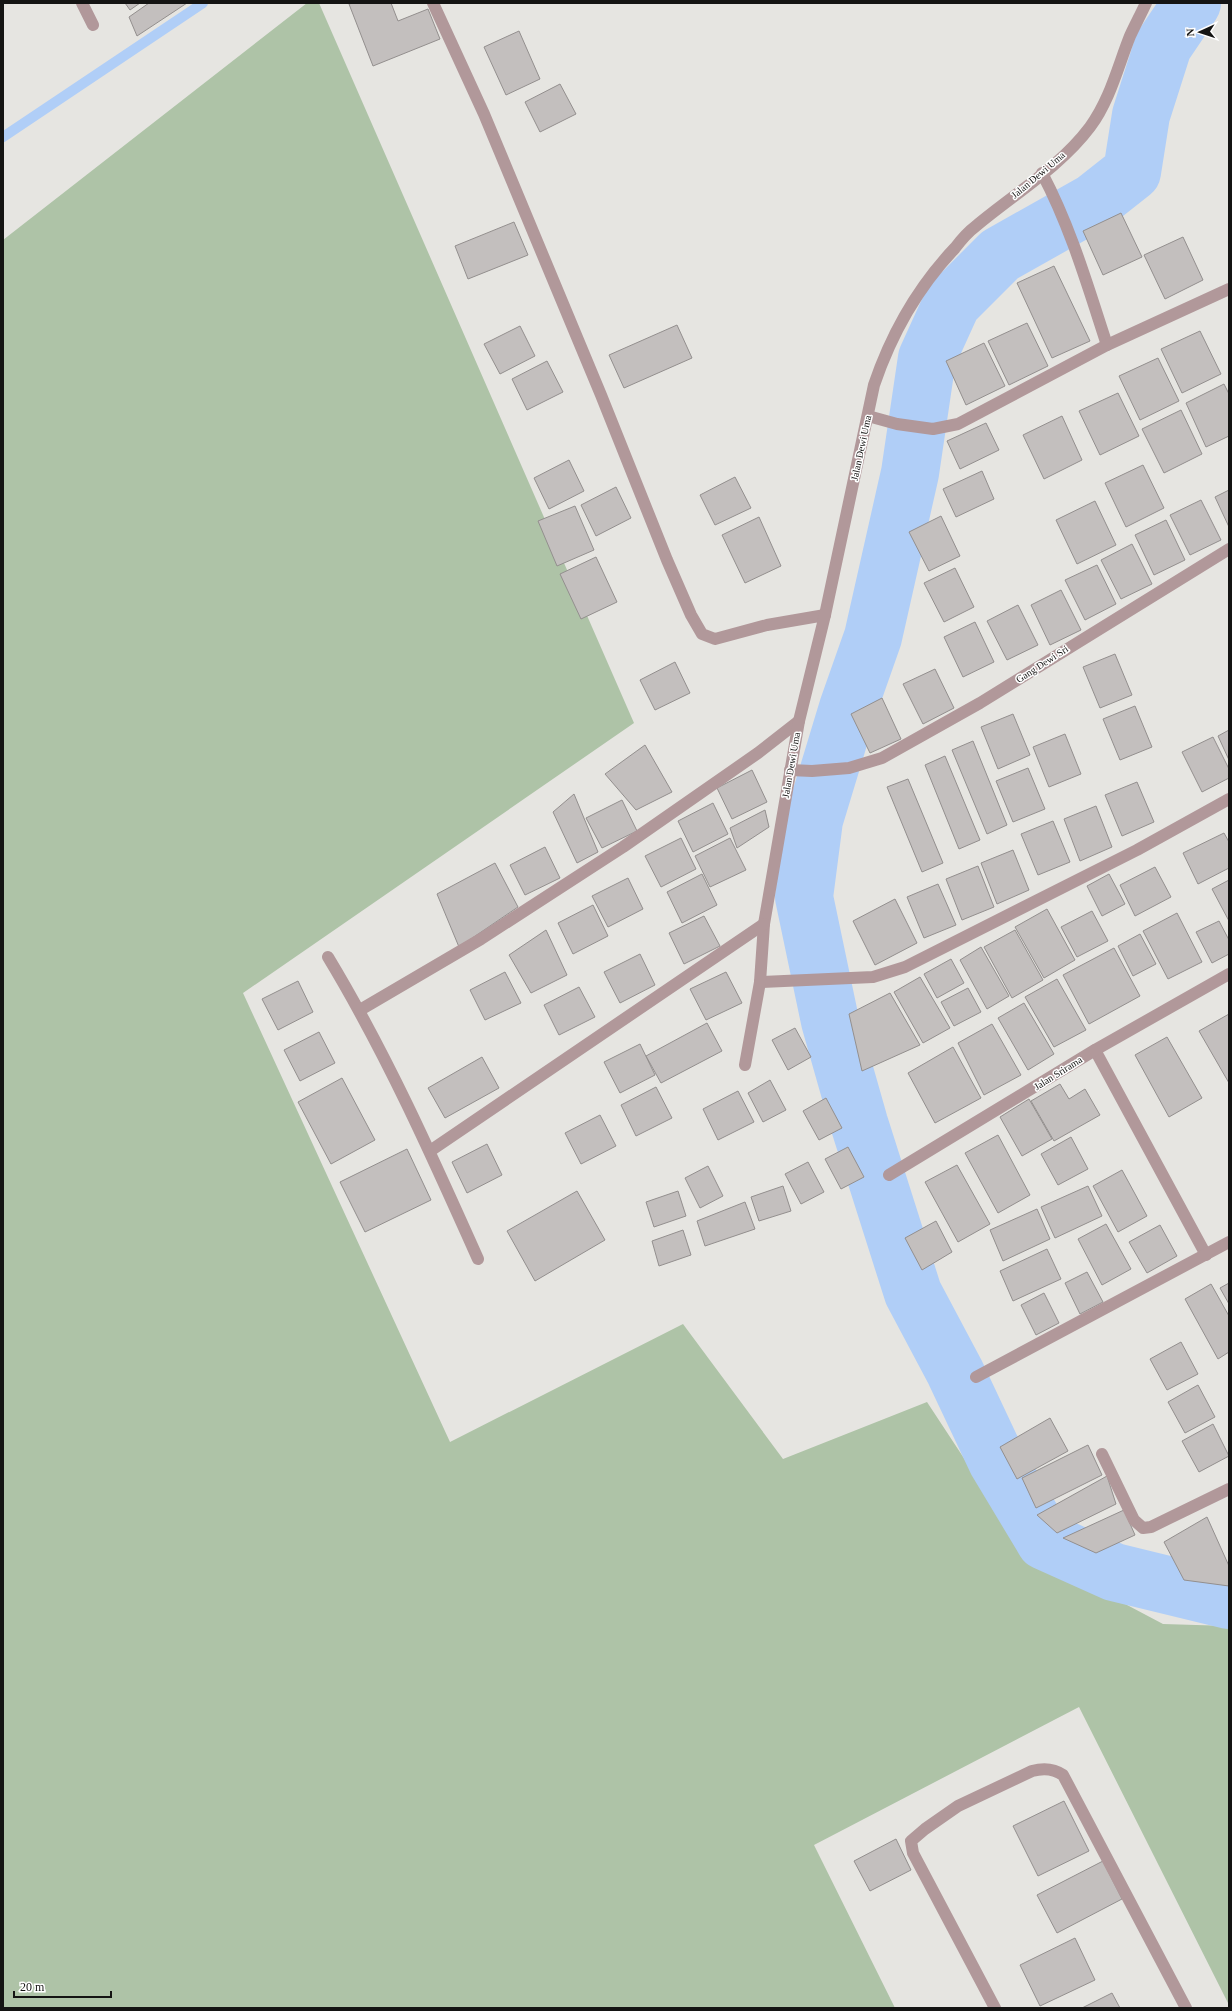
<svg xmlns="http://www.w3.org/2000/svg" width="1232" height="2011" font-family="Georgia,serif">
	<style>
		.green { fill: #aec3a7 }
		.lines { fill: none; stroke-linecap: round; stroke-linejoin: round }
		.stream { stroke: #b0cef7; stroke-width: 10 }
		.river { stroke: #b0cef7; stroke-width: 58 }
		.building { fill: #c3bfbe; stroke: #938f8e }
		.street { stroke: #b1989a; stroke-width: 12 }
		.labels { text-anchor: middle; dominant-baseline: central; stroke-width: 3; stroke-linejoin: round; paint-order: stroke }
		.street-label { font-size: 10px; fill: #141413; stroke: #fff }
	</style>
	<rect width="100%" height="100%" fill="#e6e5e1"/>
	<path class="green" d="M307,3H319L634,723L243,993L450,1442L683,1324L783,1459L927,1402L1025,1551L1163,1624L1229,1626V2005L1079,1707L814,1845L895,2008H3V240Z"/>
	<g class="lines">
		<path class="stream" d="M3,137L203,3"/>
		<path class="river" d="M1192,3L1163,46L1141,115L1132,172L1094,202L1000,255L952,303L927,358L910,473L873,637L848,708L814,820L804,897L830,1021L859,1123L913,1293L955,1372L997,1461L1045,1541L1114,1572L1229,1600"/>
	</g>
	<g class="building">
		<path d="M125,3H140L130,10Z"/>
		<path d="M149,3H187L137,36L129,17Z"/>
		<path d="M353,3H391L398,21L428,9L440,39L373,66L349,4Z"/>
		<path d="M519,31L540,79L506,95L484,47Z"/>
		<path d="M560,84L576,114L540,132L525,102Z"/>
		<path d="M1121,213L1142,257L1103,275L1083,231Z"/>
		<path d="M514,222L528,255L468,279L455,246Z"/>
		<path d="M1183,237L1203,280L1165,299L1144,255Z"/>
		<path d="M1054,266L1090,341L1052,358L1017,283Z"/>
		<path d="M1027,323L1048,366L1009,385L988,341Z"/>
		<path d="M677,325L692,358L624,388L609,355Z"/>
		<path d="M520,326L535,356L500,374L484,344Z"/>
		<path d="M1200,331L1221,374L1182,393L1161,349Z"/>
		<path d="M984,343L1005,386L966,405L946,361Z"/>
		<path d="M1158,358L1179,401L1140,420L1119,376Z"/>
		<path d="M547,361L563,392L527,410L512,379Z"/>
		<path d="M1224,384L1229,394V436L1206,447L1186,403Z"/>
		<path d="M1118,393L1139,436L1100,455L1079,411Z"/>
		<path d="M1181,410L1202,454L1164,473L1142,429Z"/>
		<path d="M1062,416L1082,460L1044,479L1023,435Z"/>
		<path d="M986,423L999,450L960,469L947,441Z"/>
		<path d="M569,460L584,491L549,509L534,478Z"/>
		<path d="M1143,465L1164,508L1126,527L1105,483Z"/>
		<path d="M982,471L994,499L956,517L943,489Z"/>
		<path d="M735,477L751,508L715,525L700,495Z"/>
		<path d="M616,487L631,518L596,536L581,505Z"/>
		<path d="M1229,490V527L1215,497Z"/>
		<path d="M1201,500L1221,540L1190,555L1170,515Z"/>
		<path d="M1095,501L1116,545L1077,564L1056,520Z"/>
		<path d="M575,506L594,550L557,566L538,521Z"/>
		<path d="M941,516L960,556L929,571L909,532Z"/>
		<path d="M759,517L781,566L745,583L722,535Z"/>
		<path d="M1166,520L1185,560L1154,575L1135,535Z"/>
		<path d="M1132,544L1152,584L1121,599L1101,560Z"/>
		<path d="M596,557L617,602L581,619L560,574Z"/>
		<path d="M1097,565L1116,604L1085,620L1065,580Z"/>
		<path d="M955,568L974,607L944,622L924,583Z"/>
		<path d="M1061,590L1081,630L1050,645L1031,605Z"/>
		<path d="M1018,605L1038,645L1007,660L987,621Z"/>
		<path d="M975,622L994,662L963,677L944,637Z"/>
		<path d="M1115,654L1132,695L1100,708L1083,667Z"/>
		<path d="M675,662L690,693L655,710L640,680Z"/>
		<path d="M935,669L954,708L923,724L903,684Z"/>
		<path d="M882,698L901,739L870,753L851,714Z"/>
		<path d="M1135,706L1152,747L1120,760L1103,719Z"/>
		<path d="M1013,714L1030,755L998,769L981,727Z"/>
		<path d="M1229,730V760L1218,736Z"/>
		<path d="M1065,734L1081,774L1049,787L1033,747Z"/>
		<path d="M1213,737L1229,769V778L1202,792L1182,752Z"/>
		<path d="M973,741L1007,825L987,834L952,750Z"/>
		<path d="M645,745L672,792L636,810L605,774Z"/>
		<path d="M945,756L980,840L959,849L925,765Z"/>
		<path d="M1028,768L1045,809L1013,822L996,781Z"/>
		<path d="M752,770L767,802L732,819L717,788Z"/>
		<path d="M908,779L943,863L922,872L887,787Z"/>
		<path d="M1137,782L1154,822L1122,836L1105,795Z"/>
		<path d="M574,794L598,852L577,863L553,812Z"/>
		<path d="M622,800L637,831L602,848L586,818Z"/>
		<path d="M713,803L728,834L693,852L678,821Z"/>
		<path d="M1096,806L1112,847L1080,861L1064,819Z"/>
		<path d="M765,810L769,827L737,848L730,828Z"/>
		<path d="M1053,821L1070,862L1038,875L1021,834Z"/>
		<path d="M1224,833L1229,842V868L1198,884L1183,853Z"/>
		<path d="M681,838L696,869L661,887L645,856Z"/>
		<path d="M730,838L746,870L710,887L695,856Z"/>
		<path d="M545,847L560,878L525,895L510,865Z"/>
		<path d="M1013,850L1029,890L997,904L981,863Z"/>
		<path d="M495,863L518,907L459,947L437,894Z"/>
		<path d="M978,866L994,907L962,920L946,879Z"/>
		<path d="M1155,867L1171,897L1135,916L1120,885Z"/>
		<path d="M702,874L717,905L682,923L667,892Z"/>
		<path d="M1109,874L1125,904L1102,916L1087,886Z"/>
		<path d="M628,878L643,909L608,927L592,896Z"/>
		<path d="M1229,880V921L1212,889Z"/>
		<path d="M938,884L956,925L924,938L907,897Z"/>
		<path d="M895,899L917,943L875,965L853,921Z"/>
		<path d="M593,905L608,936L573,954L558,923Z"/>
		<path d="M1047,909L1075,960L1044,978L1015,927Z"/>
		<path d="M1092,911L1108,941L1077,957L1061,927Z"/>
		<path d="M1177,913L1202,962L1168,979L1143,931Z"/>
		<path d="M704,916L720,946L684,964L669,933Z"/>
		<path d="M1219,921L1229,940V954L1212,963L1196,932Z"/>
		<path d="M546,930L567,975L531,993L509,955Z"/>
		<path d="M1015,930L1043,980L1012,998L984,947Z"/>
		<path d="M1140,934L1156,964L1133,976L1118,946Z"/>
		<path d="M981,947L1009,996L987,1009L960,960Z"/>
		<path d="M1114,948L1140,996L1089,1024L1063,975Z"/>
		<path d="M640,954L655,985L620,1003L604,972Z"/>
		<path d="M951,959L964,983L937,998L924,974Z"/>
		<path d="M505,972L521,1003L485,1020L470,990Z"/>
		<path d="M726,972L742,1003L706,1020L690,989Z"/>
		<path d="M920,977L950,1028L923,1043L894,992Z"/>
		<path d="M1057,979L1086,1030L1054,1047L1025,997Z"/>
		<path d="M298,981L313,1012L278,1030L262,999Z"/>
		<path d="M579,987L595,1017L559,1035L544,1005Z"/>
		<path d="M968,988L981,1012L954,1026L941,1002Z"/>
		<path d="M890,993L920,1045L862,1071L849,1014Z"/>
		<path d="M1024,1003L1054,1054L1028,1070L998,1018Z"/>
		<path d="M1229,1014V1083L1199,1031Z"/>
		<path d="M707,1023L722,1051L661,1083L646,1056Z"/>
		<path d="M992,1024L1021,1075L984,1095L958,1043Z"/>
		<path d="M795,1028L811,1057L788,1070L772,1040Z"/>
		<path d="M319,1032L335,1063L300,1081L284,1050Z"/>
		<path d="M1167,1037L1202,1098L1169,1117L1135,1055Z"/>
		<path d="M640,1044L655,1075L620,1093L604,1062Z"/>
		<path d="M953,1047L981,1098L935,1123L908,1073Z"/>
		<path d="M482,1057L499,1088L445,1118L428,1088Z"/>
		<path d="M342,1078L375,1140L331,1164L298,1102Z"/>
		<path d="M770,1080L786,1110L763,1122L748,1093Z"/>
		<path d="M1060,1084L1069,1099L1085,1089L1100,1115L1054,1141L1031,1101Z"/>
		<path d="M656,1087L672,1118L636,1136L621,1105Z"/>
		<path d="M738,1091L754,1122L718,1140L703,1109Z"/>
		<path d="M826,1098L842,1128L819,1140L803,1111Z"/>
		<path d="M1029,1099L1052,1139L1022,1156L1000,1117Z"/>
		<path d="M600,1115L616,1146L581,1164L565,1133Z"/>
		<path d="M998,1135L1030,1195L998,1213L965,1153Z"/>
		<path d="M1071,1137L1088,1169L1058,1185L1041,1154Z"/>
		<path d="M487,1144L502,1175L467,1193L452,1162Z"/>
		<path d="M848,1147L864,1177L841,1189L825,1159Z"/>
		<path d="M407,1149L431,1200L365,1232L340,1182Z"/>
		<path d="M808,1162L824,1192L801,1204L785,1174Z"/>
		<path d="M957,1165L990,1224L958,1242L925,1182Z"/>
		<path d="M708,1166L723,1196L700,1208L685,1178Z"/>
		<path d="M1122,1170L1147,1216L1118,1232L1093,1186Z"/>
		<path d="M783,1186L791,1211L759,1221L751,1197Z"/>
		<path d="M1088,1186L1102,1216L1055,1238L1041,1207Z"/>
		<path d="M577,1191L605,1240L535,1281L507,1231Z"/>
		<path d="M678,1191L686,1216L654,1227L646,1202Z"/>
		<path d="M745,1202L755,1229L705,1246L697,1221Z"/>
		<path d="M1037,1209L1050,1239L1003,1261L990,1230Z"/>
		<path d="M936,1221L952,1252L922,1270L905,1238Z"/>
		<path d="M1106,1224L1131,1269L1102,1285L1078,1239Z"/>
		<path d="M1160,1225L1177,1256L1147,1273L1129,1242Z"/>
		<path d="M683,1230L691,1255L659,1266L652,1241Z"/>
		<path d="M1047,1249L1061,1279L1013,1301L1000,1271Z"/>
		<path d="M1087,1272L1103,1302L1080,1314L1065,1283Z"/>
		<path d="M1229,1283V1304L1220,1288Z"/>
		<path d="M1211,1284L1229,1316V1352L1218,1359L1185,1299Z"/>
		<path d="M1044,1293L1059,1323L1036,1335L1021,1305Z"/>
		<path d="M1181,1342L1198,1374L1167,1390L1150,1359Z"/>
		<path d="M1198,1385L1215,1417L1185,1433L1168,1402Z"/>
		<path d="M1050,1418L1068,1451L1017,1479L1000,1447Z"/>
		<path d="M1213,1424L1229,1456L1199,1472L1182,1441Z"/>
		<path d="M1088,1445L1102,1475L1036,1508L1022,1478Z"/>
		<path d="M1107,1476L1116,1504L1057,1533L1037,1515Z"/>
		<path d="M1124,1510L1135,1535L1096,1553L1063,1538Z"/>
		<path d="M1207,1517L1229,1566V1586L1184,1580L1164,1542Z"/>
		<path d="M1064,1801L1089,1851L1038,1876L1013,1826Z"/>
		<path d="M896,1839L911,1870L870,1891L854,1861Z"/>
		<path d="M1103,1861L1122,1899L1057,1933L1037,1895Z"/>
		<path d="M1075,1938L1095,1980L1040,2006L1020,1965Z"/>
		<path d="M1112,1993L1120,2008H1082Z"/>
	</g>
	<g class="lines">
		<g class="street">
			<path d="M82,3L93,25"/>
			<path d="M433,3L484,114L601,395L667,560L691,615L702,634L715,639L767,625L825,615"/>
			<path d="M1042,173C1071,228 1088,287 1107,345"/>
			<path d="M868,416L897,424L933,429L958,424L1107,345L1229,289"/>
			<path d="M790,770L812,771L849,768L882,758L980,703L1229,549"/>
			<path d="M328,957C386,1053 432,1156 478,1259"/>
			<path d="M760,982L873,977L905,967L1137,850L1229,799"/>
			<path d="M360,1010L481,939L623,847L758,753L799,721"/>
			<path d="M1095,1050L1206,1255"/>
			<path d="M745,1065L760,982L764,924L799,721L825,615L874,385C892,332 917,288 955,248C961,240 968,232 976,226C1014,194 1060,167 1090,127C1110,100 1118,66 1130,36C1135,25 1141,14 1146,3"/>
			<path d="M430,1151L764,924"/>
			<path d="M889,1175L1095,1050L1229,974"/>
			<path d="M976,1377L1229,1242"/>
			<path d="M1102,1454L1134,1520L1143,1528L1151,1527L1229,1489"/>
			<path d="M995,2008L913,1853L911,1841L925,1829L958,1806L1032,1771C1043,1768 1053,1768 1063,1775L1186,2008"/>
		</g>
	</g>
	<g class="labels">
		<g class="street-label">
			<text transform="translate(1038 175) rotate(-40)">Jalan Dewi Uma</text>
			<text transform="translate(861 448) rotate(-78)">Jalan Dewi Uma</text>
			<text transform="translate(1042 664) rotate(-33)">Gang Dewi Sri</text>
			<text transform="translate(791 765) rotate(-80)">Jalan Dewi Uma</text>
			<text transform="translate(1058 1073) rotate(-32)">Jalan Srirama</text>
		</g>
	</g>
	<rect width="1232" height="2011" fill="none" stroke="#141413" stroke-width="8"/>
	<g transform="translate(1200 32) rotate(267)" stroke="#ffffff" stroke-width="3" paint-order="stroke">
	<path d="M0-3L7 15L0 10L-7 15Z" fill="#141413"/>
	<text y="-6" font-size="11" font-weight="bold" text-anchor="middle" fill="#141413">N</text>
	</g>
	<path d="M14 1991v6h97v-6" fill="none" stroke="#141413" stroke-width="2"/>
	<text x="20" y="1991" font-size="12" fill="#141413" stroke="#ffffff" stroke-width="3" paint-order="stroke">20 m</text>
</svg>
